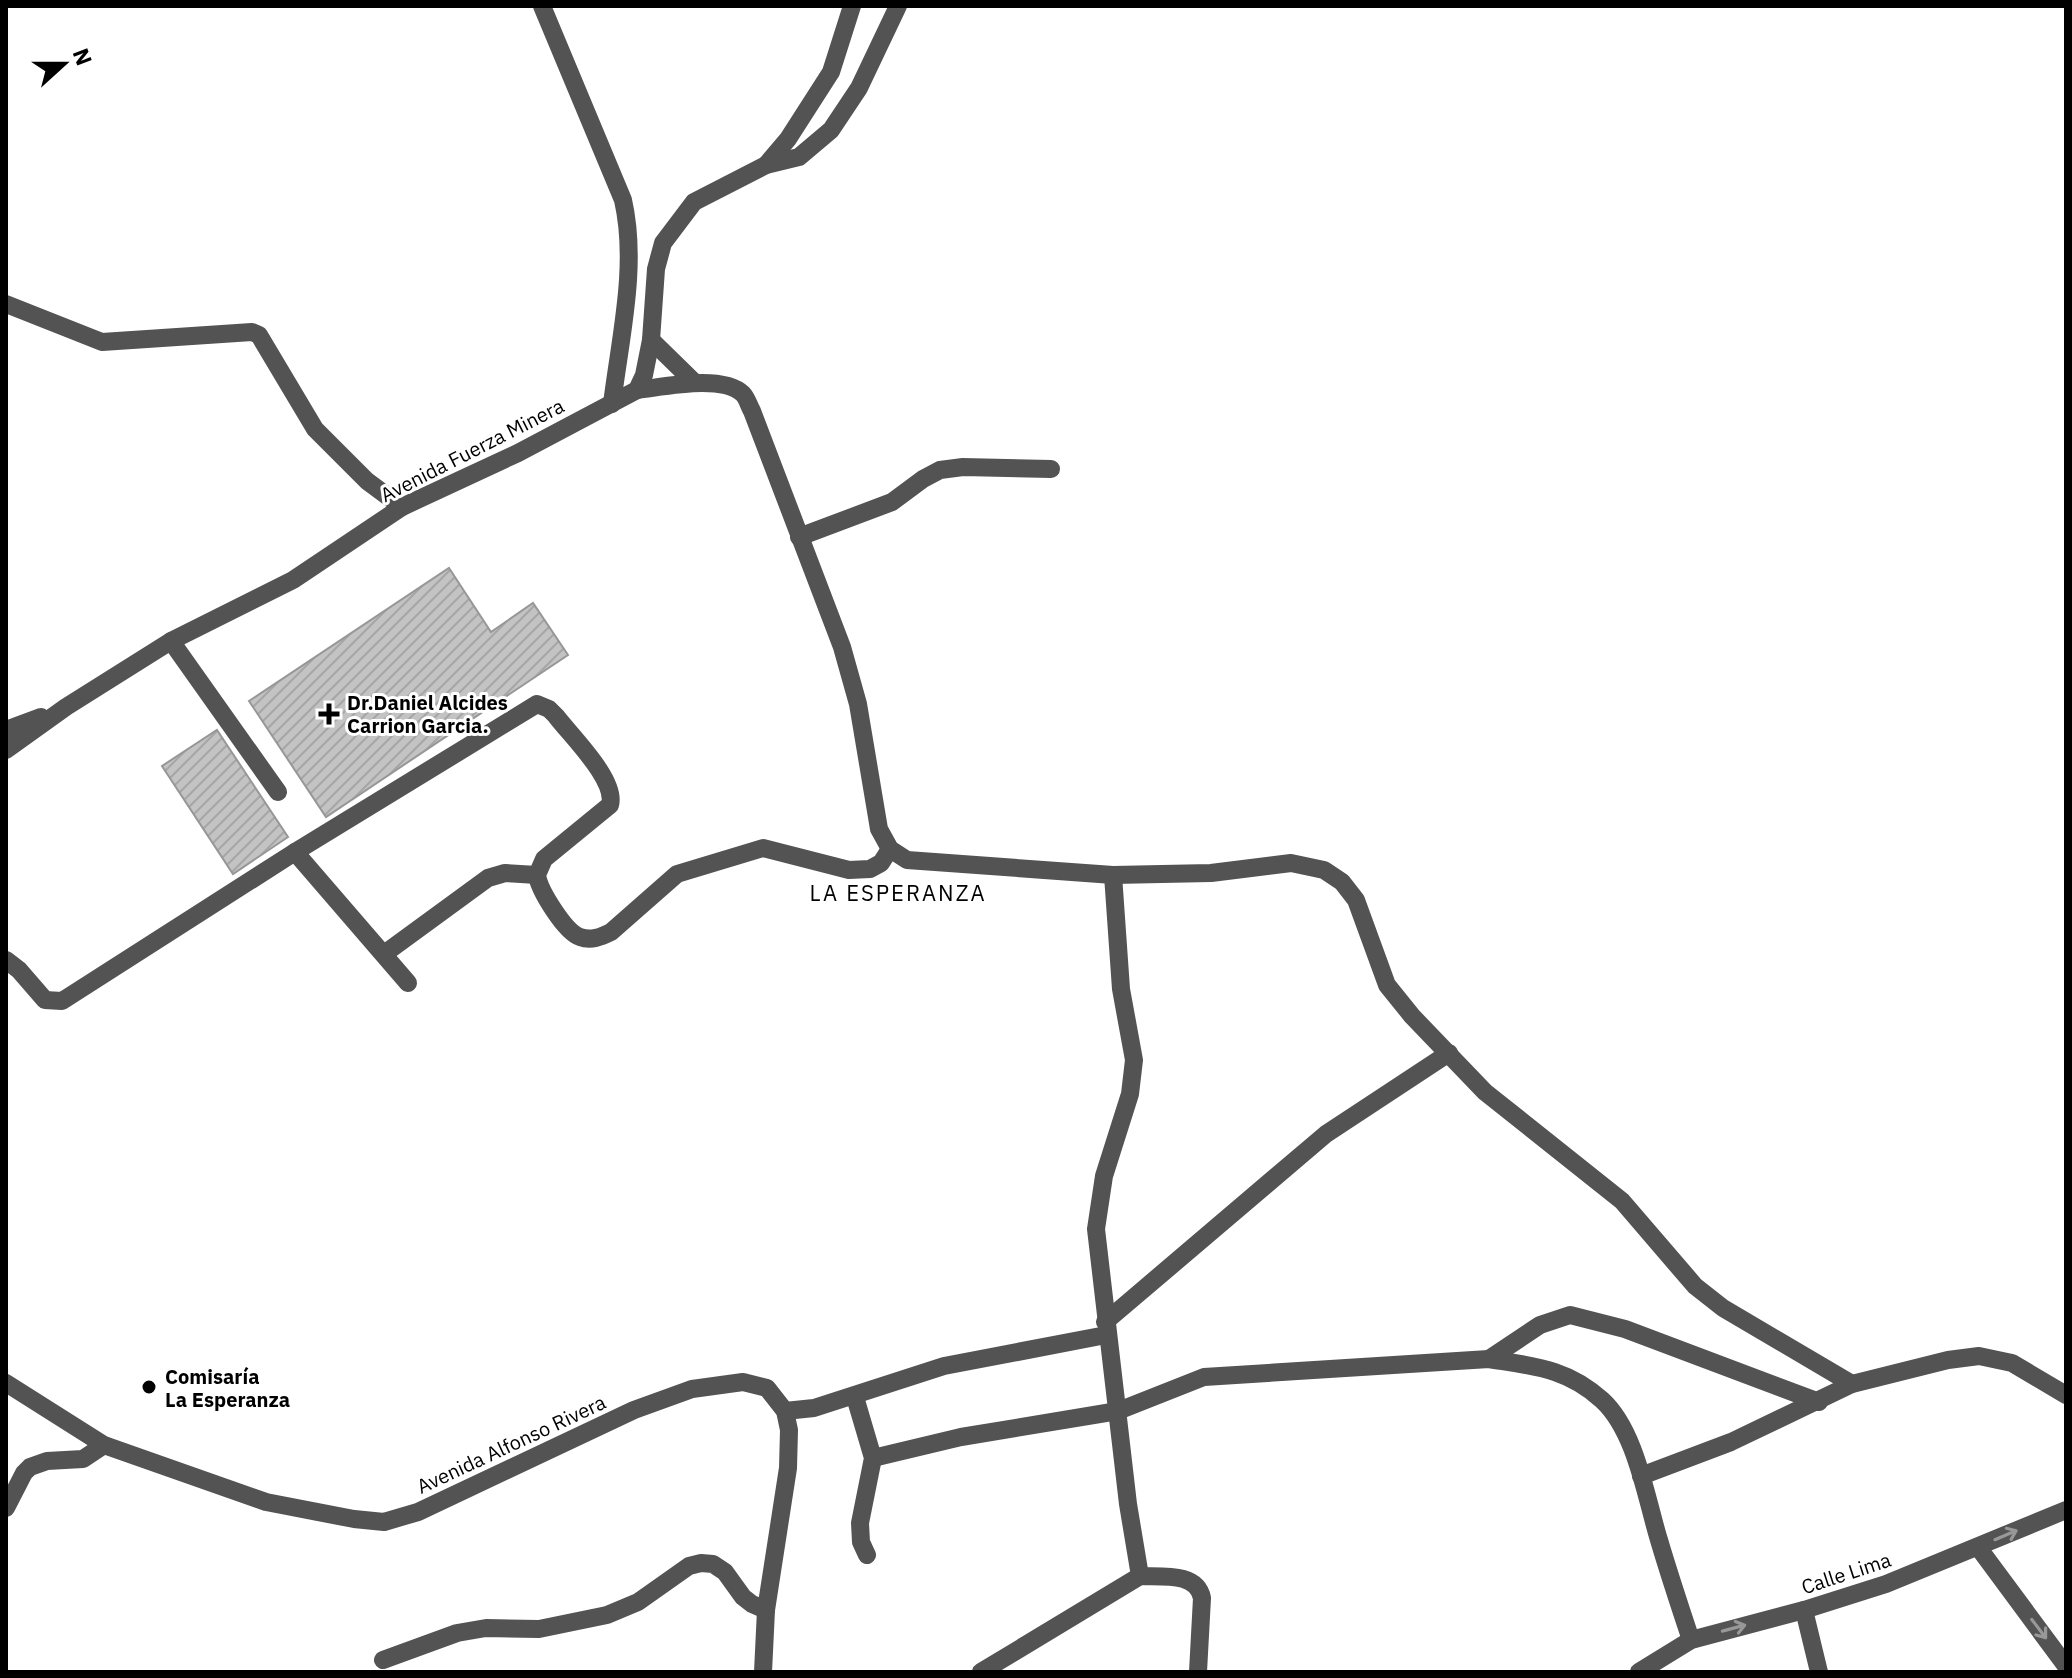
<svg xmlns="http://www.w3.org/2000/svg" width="2072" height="1678" font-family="'IBM Plex Sans',sans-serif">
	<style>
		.building { fill: url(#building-hatch); stroke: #979797; stroke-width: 2 }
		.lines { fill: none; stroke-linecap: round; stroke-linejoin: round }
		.minor { stroke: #535353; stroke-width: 18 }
		.oneway { stroke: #989898 }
		.poi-dot { fill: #000; stroke: #fff; stroke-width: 3 }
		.labels { text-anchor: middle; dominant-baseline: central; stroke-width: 6; stroke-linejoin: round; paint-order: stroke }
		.street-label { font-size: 20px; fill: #000; stroke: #fff }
		.poi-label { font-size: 20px; font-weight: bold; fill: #000; stroke: #fff; text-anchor: start }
		.neighbourhood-label { font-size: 22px; letter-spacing: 2px; fill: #000; stroke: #fff }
	</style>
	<defs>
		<pattern id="building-hatch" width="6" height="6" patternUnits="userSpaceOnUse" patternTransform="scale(2)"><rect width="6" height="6" fill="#c3c3c3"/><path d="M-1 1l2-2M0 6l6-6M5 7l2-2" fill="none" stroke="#a6a6a6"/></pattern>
	</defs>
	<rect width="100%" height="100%" fill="#fff"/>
	<g class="building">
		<path d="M449,568L491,632L533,603L568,655L326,817L249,701Z"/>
		<path d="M217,730L288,837L233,874L162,766Z"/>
	</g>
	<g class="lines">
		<g class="minor">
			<path d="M542,6L623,200C638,266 620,338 612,404"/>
			<path d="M766,165L788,139L831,72L852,6"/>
			<path d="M6,304L102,342L252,332L259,335L315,429L367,481L402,507"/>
			<path d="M651,340L695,383"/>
			<path d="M637,390C664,387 722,374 743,394C747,398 749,406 752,411L842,647L858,704L879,829L890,849L907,860L1113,875L1211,873L1291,863L1324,870L1342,882L1356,900L1387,985L1412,1016L1485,1092L1622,1201L1695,1286L1723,1308L1852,1384"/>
			<path d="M799,537L892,502L923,479L940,470L963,467L1051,469"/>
			<path d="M171,641L278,792"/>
			<path d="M6,730L41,717"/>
			<path d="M6,750L66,707L171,641L293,580L402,507L518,453L637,390L644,375L651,340L656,269L663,243L694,202L766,165L799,157L831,130L859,88L898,6"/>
			<path d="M295,852L408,983"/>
			<path d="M384,954L488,878L505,873L537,875"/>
			<path d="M6,960L19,970L45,1000L62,1001L295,852L537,704L549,709L556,716C571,736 617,780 610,805L544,859L537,875C539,890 565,932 580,937C591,941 601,937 611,932L677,874L763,848L849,870L870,869L881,863L890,849"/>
			<path d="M1105,1322L1326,1134L1449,1053"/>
			<path d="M1489,1359L1540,1325L1570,1315L1625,1329L1819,1402"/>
			<path d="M6,1383L104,1445L266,1502L354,1519L384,1522L418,1512L634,1410L692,1389L743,1382L767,1388L785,1411L789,1430L788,1468L766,1610L763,1672"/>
			<path d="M855,1397L873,1458L860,1523L861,1542L867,1555"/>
			<path d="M785,1411L814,1408L944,1366L1106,1335"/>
			<path d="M873,1458L961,1437L1118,1411L1204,1377L1489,1359C1533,1366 1567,1368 1602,1400C1636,1431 1646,1498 1659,1540C1669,1574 1680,1607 1691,1640"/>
			<path d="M1641,1476L1731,1442L1852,1384L1948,1360L1979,1356L2012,1363L2066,1395"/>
			<path d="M6,1508L24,1473L30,1467L47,1461L83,1459L104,1445"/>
			<path d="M1978,1547L2066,1666"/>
			<path d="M1140,1576C1162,1577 1197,1572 1202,1598L1198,1672"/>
			<path d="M1804,1610L1819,1672"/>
			<path d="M383,1660L457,1633L486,1628L539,1629L607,1615L638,1602L689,1566L701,1563L713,1564L725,1572L743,1597L752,1604L766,1610"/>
			<path d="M981,1672L1140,1576L1128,1504L1096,1229L1104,1176L1130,1094L1134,1060L1121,989L1113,875"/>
			<path d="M1639,1672L1691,1640L1804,1610L1886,1584L2066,1510"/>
		</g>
	</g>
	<defs><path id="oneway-shaft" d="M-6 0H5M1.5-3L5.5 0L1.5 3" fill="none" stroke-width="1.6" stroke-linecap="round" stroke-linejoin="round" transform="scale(2)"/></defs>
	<g class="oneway">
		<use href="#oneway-shaft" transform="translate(2006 1535) rotate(-23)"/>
		<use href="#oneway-shaft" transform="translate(1734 1628) rotate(-15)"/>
		<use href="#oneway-shaft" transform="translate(2039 1629) rotate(53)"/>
	</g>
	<g class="poi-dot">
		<path d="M325 702h8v8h8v8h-8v8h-8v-8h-8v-8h8z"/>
		<circle cx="149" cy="1387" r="8"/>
	</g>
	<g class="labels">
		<g class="street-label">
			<text transform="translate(472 450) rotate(-27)">Avenida Fuerza Minera</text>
			<text transform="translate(511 1444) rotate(-25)">Avenida Alfonso Rivera</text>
			<text transform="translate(1846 1573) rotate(-18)">Calle Lima</text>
		</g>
		<g class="poi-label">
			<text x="347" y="702">Dr.Daniel Alcides<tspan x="347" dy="23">Carrion Garcia.</tspan></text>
			<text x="165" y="1376">Comisaría<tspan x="165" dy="23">La Esperanza</tspan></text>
		</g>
		<g class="neighbourhood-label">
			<text x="898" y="892">LA ESPERANZA</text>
		</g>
	</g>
	<rect width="2072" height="1678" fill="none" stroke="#000000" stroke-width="16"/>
	<g transform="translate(64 64) rotate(69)" stroke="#ffffff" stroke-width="6" paint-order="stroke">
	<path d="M0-6L14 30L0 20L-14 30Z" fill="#000000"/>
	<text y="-12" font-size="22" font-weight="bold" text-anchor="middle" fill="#000000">N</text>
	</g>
</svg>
